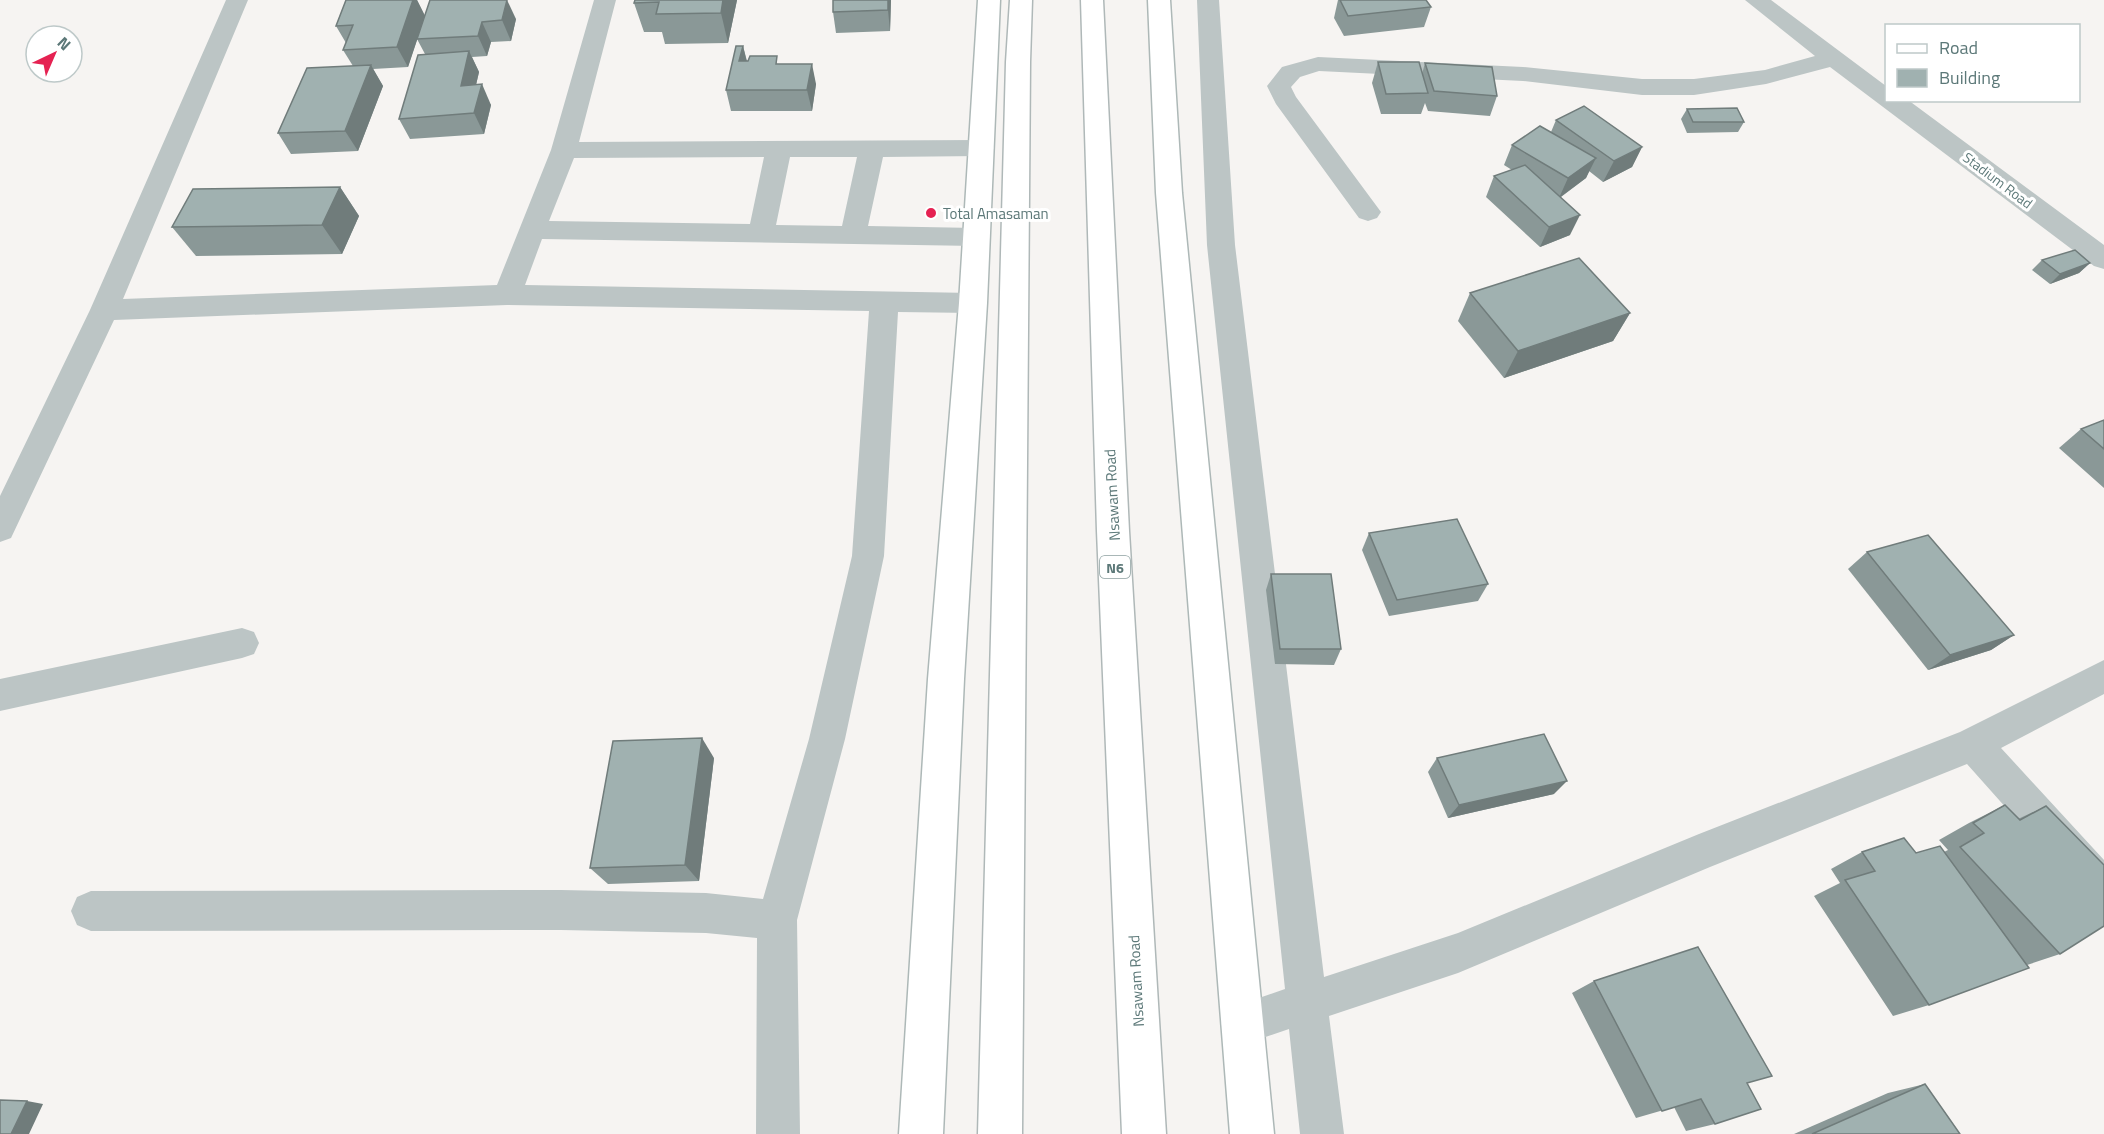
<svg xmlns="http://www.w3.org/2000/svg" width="2104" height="1134" font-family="'Titillium Web',sans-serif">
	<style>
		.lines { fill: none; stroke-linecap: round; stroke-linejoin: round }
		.major-casing { stroke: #adb8b7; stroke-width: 3 }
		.highway-casing { stroke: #afb8b8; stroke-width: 3 }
		.minor { fill: #bcc5c5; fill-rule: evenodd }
		.major { fill: #fff; fill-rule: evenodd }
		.highway { fill: #fff; fill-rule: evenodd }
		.wall { fill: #8a9897 }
		.shaded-wall { fill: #707c7b }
		.building { fill: #a0b1b0; stroke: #707c7b; stroke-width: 1.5 }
		.poi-dot { fill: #e52252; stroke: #fff; stroke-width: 2 }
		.labels { text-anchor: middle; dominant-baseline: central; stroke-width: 6; stroke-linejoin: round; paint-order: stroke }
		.far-street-label { font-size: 14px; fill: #5c7878; stroke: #fff }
		.shield { fill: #fff; stroke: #8da0a0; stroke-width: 1.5 }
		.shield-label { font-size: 14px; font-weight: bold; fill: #5c7878 }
		.poi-label { font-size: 15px; fill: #5c7878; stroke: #fff; text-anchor: start }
		.street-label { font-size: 15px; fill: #5c7878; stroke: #fff }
	</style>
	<rect width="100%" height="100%" fill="#f6f4f2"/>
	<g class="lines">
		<defs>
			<g id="major">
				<path d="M978,0H1000L987,303L964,679L943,1134H899L928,679L959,303Z"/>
				<path d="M1148,0H1170L1182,193L1274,1134H1230L1156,193Z"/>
			</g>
			<g id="highway">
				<path d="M1010,0H1032L1030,62L1022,1134H978L1006,62Z"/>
				<path d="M1081,0H1103L1129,531L1166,1134H1122L1097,531Z"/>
			</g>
		</defs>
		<use href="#major" class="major-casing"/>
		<use href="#highway" class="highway-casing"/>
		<g class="minor">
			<path d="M226,0H248L123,299L497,285L551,150L594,0H616L579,142L981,140L990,142L994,148L990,154L981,156L883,157L868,226L976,228L986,230L990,237L986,244L976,246L542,239L525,285L973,293L983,296L987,303L983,310L973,313L898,312L884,556L845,739L797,920L800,1134H756L757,938L706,933L561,930L91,931L77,925L71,911L77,897L91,891L561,890L706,893L763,899L809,739L852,556L869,311L507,305L114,320L11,538L0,542V496L90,310ZM764,157L750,224L549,221L574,158ZM790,157H857L842,226L776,225Z"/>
			<path d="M1197,0H1219L1235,245L1324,977L1458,933L1699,834L1960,732L2104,660V694L2001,748L2104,860V907L2090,902L1967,764L1710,867L1458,973L1329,1016L1344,1134H1300L1289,1029L1242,1045L1227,1039L1221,1024L1227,1009L1285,989L1207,245Z"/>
			<path d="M1745,0H1771L1886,86V100H1908L2104,245V269L2094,266L1830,67L1766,84L1694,95H1642L1523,81L1319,71L1300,77L1291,87L1296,97L1381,212L1377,218L1368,221L1359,218L1276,104L1267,86L1282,67L1318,57L1523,67L1642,79H1694L1765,70L1815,56Z"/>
			<path d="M242,628L254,632L259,643L254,654L242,658L0,711V679Z"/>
		</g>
		<use href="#major" class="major"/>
		<use href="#highway" class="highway"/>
	</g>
	<g class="wall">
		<path d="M346,0H417L425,16L408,67L373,69L383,86L358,151L291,154L278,133L353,66L343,50L346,43L336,26Z"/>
		<path d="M430,0L516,19L511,41L491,42L487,56L472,57L479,72L476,85L491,105L484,134L410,139L399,119L425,54L417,39Z"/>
		<path d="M737,0L728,43L665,44L662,32H644L634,3Z"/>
		<path d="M891,0L890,31L836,33L833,12Z"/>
		<path d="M1338,0H1426L1431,7L1424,27L1344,36L1334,18Z"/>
		<path d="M743,46L747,61L779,64L816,84L812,111H731L726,90Z"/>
		<path d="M1378,62L1422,74L1425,63L1497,96L1490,116L1428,111L1425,103L1421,114H1381L1372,83Z"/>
		<path d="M1687,109L1744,122L1738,132L1687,133L1681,119Z"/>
		<path d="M1556,120L1642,147L1632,167L1603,182L1589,171L1586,178L1561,197L1570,235L1540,247L1486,197L1494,176L1512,170L1504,165L1512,145L1551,132Z"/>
		<path d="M340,187L359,216L342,254L196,256L172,227Z"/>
		<path d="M2042,260L2090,263L2079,273L2050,284L2032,270Z"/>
		<path d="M1470,293L1630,313L1613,341L1504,378L1458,321Z"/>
		<path d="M2104,420V488L2059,448L2081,429Z"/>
		<path d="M1369,533L1488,584L1478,601L1389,616L1362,550Z"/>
		<path d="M1867,552L2014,635L1991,650L1928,670L1848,569Z"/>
		<path d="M1271,574L1341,649L1334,665L1275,664L1266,590Z"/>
		<path d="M714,758L699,881L608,884L590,868Z"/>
		<path d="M1437,758L1554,794L1448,818L1428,772Z"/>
		<path d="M2005,805L2018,819L2046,806L2060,954L2027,965L1929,1005L1893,1016L1814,896L1840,883L1831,869L1862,852L1916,853L1944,852L1948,850L1939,840L1969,823Z"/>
		<path d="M1594,981L1747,1083L1715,1124L1686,1131L1674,1107L1636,1118L1572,993Z"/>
		<path d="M1925,1084L1960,1134H1794L1888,1093Z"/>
	</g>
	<g class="shaded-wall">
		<path d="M413,0H417L425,16L408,67L397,47Z"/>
		<path d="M507,0L516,19L511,41L502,20Z"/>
		<path d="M723,0H737L728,43L721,13Z"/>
		<path d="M888,0H891L890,31L888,10Z"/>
		<path d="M482,22L491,42L487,56L478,36Z"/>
		<path d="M743,46L748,67L739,61Z"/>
		<path d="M469,51L479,72L471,106L461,86Z"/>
		<path d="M812,64L816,84L812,111L807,90Z"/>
		<path d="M371,65L383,86L358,151L345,131Z"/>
		<path d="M482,84L491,105L484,134L474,113Z"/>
		<path d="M1642,147L1632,167L1603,182L1614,161Z"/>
		<path d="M1596,158L1586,178L1559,198L1568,178Z"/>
		<path d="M340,187L359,216L342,254L322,225Z"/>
		<path d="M1580,215L1570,235L1540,247L1549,227Z"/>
		<path d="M2090,263L2079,273L2050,284L2060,274Z"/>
		<path d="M1630,313L1613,341L1504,378L1518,351Z"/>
		<path d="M2014,635L1991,650L1928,670L1950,655Z"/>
		<path d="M702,738L714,758L699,881L685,865Z"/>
		<path d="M1567,781L1554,794L1448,818L1459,805Z"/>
		<path d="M27,1101L43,1104L29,1134H11Z"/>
	</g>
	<g class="building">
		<path d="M346,0H413L397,47L343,50L353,25L336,26Z"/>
		<path d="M430,0H507L502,20L482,22L478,36L417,39Z"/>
		<path d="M635,0H723L721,13L656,14L659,2L634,3Z"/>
		<path d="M833,0H888V10L833,12Z"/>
		<path d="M1340,0H1426L1431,7L1348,16Z"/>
		<path d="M736,46H743L739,61H748L750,56H777L776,64H812L807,90H726Z"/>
		<path d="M469,51L461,86L482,84L474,113L399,119L418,55Z"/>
		<path d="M1378,62H1419L1428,93L1386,94Z"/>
		<path d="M1425,63L1492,67L1497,96L1434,91Z"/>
		<path d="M371,65L345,131L278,133L307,68Z"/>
		<path d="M1584,106L1642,147L1614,161L1556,120Z"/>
		<path d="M1737,108L1744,122H1693L1687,109Z"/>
		<path d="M1540,126L1596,158L1568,178L1512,145Z"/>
		<path d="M1525,165L1580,215L1549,227L1494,176Z"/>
		<path d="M340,187L322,225L172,227L193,189Z"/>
		<path d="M2075,250L2090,263L2060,274L2042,260Z"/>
		<path d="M1579,258L1630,313L1518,351L1470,293Z"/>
		<path d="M2104,420V449L2081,429Z"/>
		<path d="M1457,519L1488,584L1397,600L1369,533Z"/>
		<path d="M1928,535L2014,635L1950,655L1867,552Z"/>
		<path d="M1271,574H1331L1341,649H1280Z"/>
		<path d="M1544,734L1567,781L1459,805L1437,758Z"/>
		<path d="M702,738L685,865L590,868L613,741Z"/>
		<path d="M2005,805L2020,820L2046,806L2104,865V926L2060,954L1960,847L1984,833L1973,823Z"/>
		<path d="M1904,838L1916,853L1940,846L2029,968L1929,1005L1845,880L1875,871L1862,852Z"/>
		<path d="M1698,947L1772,1076L1747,1083L1761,1109L1715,1124L1701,1099L1662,1111L1594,981Z"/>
		<path d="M1925,1084L1960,1134H1812Z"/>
		<path d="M0,1100L27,1101L11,1134H0Z"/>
	</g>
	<circle class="poi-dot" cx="931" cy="213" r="6"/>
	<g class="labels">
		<g class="far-street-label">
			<text transform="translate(1998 180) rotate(37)">Stadium Road</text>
		</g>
		<rect class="shield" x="1100" y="556" width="30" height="22" rx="4.5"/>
		<g class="shield-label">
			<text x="1115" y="567">N6</text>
		</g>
		<g class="poi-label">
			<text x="943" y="213">Total Amasaman</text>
		</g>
		<g class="street-label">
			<text transform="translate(1112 495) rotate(-93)">Nsawam Road</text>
			<text transform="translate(1136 981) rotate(-93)">Nsawam Road</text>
		</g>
	</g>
	<rect x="1885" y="24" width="195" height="78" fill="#ffffff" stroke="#bec9c9" stroke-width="1.5"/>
	<rect x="1897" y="44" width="30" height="9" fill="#ffffff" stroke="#bec9c9" stroke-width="1.5"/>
	<text x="1939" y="54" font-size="18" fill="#5c7878">Road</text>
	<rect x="1897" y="69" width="30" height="18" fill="#a0b1b0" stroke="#bec9c9" stroke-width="1.5"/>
	<text x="1939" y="84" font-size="18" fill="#5c7878">Building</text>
	<g transform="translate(54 54) rotate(44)"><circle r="28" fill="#ffffff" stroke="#bec9c9" stroke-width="1.5"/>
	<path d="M0-4.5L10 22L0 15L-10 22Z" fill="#e52252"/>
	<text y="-9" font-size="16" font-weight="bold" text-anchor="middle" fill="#5c7878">N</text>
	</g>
</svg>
